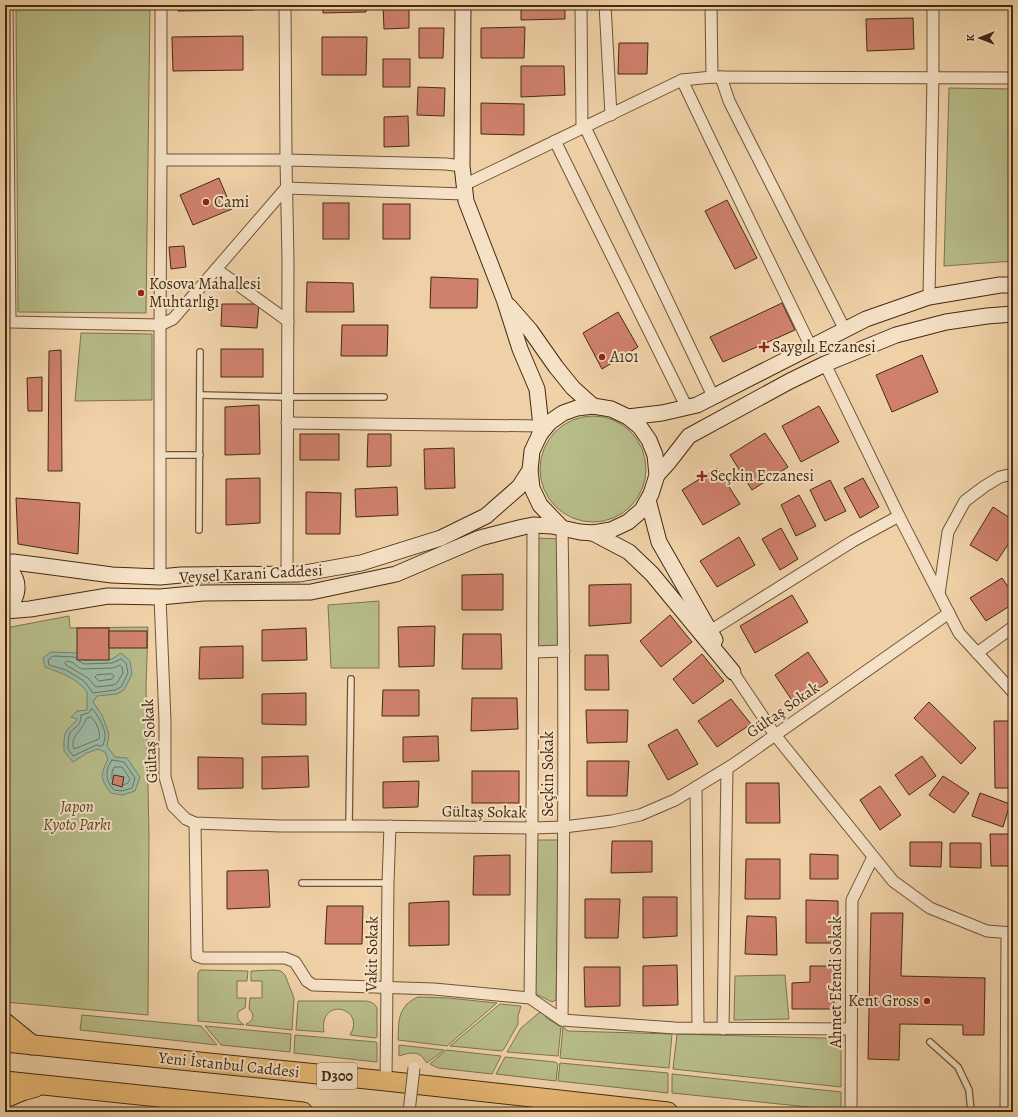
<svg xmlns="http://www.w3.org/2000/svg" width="1018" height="1117" font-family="Alegreya,serif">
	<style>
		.green { fill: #b7bc89; stroke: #7d744e }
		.water { fill: #9bb8a3; stroke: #788069 }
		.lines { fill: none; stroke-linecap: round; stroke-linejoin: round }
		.shore { stroke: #6f725a; stroke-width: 1 }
		.building { fill: #d0816d; stroke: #432b12 }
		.lane-casing { stroke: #6e5437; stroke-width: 8 }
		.street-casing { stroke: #6e5437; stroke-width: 13 }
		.secondary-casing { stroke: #432b12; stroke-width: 17 }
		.highway-casing { stroke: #432b12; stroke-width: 21 }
		.lane { stroke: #f5e1c6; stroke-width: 5.5 }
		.street { stroke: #f5e1c6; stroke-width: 11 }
		.secondary { stroke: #f5e1c6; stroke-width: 15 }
		.highway { stroke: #e8b874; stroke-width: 19 }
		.street-bridge-casing { stroke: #6e5437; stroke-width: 13; stroke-linecap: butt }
		.street-bridge { stroke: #f5e1c6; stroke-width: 11 }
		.poi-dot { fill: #8f2418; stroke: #f5e1c6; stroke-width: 1.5 }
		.labels { text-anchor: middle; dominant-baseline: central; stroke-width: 4; stroke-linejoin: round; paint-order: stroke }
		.shield { fill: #f5e1c6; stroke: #786248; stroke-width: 1 }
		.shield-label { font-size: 15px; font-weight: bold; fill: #432b12 }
		.poi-label { font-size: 16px; fill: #432b12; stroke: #f5e1c6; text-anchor: start }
		.street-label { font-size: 16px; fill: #432b12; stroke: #f5e1c6 }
		.park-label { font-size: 16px; font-style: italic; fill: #5a482a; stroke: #f5e1c6 }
	</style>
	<rect width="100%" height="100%" fill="#f0d1a7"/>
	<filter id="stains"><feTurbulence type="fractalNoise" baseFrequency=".005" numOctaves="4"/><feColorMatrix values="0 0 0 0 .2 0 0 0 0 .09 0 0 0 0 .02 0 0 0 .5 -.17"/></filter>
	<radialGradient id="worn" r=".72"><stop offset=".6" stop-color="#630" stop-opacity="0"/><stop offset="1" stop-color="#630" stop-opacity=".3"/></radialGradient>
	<g class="green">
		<path d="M16,5H150L146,313L18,312Z"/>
		<path d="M949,88L1013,89V261L944,266Z"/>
		<path d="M81,333L152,334V400L75,401Z"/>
		<circle cx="593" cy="469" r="53"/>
		<path d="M535,538L561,539L560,646L536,647Z"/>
		<path d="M379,601V668H331L328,605Z"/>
		<path d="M69,616L70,628L148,627L146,687L149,835L148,1015L5,1002V630L6,629L11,627Z"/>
		<path d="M534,840H559L556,1000L552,1002L536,994L534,991Z"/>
		<path d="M200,970L248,971L247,981H237V998H246L245,1008L239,1011C236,1016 238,1021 243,1024L244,1025L198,1021V973Z"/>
		<path d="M274,970L281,971L285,975L294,998L292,1030L246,1025V1024C254,1021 255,1014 249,1009L250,998H262V981H251V971Z"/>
		<path d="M785,975L789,1019L734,1020L735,976Z"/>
		<path d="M418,997L448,998L497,1003L447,1046L398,1040C399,1026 397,1015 407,1004C411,1001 413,999 418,997Z"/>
		<path d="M298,1001H366C371,1002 375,1003 377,1008V1037L375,1038L350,1035C367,1007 318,996 324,1032L296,1030Z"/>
		<path d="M500,1004L521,1006L518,1016V1024L504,1049L502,1051L450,1046Z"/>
		<path d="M540,1012C544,1014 545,1016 548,1019C552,1022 557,1024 561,1027L558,1056L507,1052L521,1028Z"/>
		<path d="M82,1015L201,1026L217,1045L80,1030Z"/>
		<path d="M205,1026L291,1034L290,1052L221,1045Z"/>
		<path d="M563,1027L568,1031L672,1034L669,1068L560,1058Z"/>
		<path d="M677,1034L821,1038C831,1038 837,1038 841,1047V1087L673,1069Z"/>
		<path d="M295,1035L376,1042L377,1043V1062L294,1053Z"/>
		<path d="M399,1045L444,1050L427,1063C425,1061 423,1057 420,1055C414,1051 405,1054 399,1056Z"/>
		<path d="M446,1050L501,1056L492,1074L438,1068L430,1064Z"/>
		<path d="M505,1057L555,1062L558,1064L556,1081L496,1074Z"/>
		<path d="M560,1063L668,1073V1093L558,1081Z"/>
		<path d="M672,1074L841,1092V1105L838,1110L672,1093Z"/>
	</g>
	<path class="water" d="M51,652L76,653L84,660L112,659L121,653L130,661L132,674L124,690L117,694L97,696L93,702L102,715L109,734L107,746L115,757L127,758L140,777L135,791L123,795L111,793C100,778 100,776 108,759L105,752L98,749L87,753L73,762L64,751C64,744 63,734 68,729C71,725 75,723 77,719L71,717L77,711L87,710V692C77,678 61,673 45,667L43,658Z"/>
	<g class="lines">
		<g class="shore">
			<path d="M76,658L74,657L53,656L48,660L49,665L66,670L84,681L93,693L115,690L121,687L128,673L126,663L121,659L112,663L84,664L79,661"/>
			<path d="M67,661C76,662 75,667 83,669L113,668L120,665L122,667L123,673L117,683L114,685L96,687L88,678L66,665L65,663Z"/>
			<path d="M112,674L114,676L112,679L99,681L95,677L97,675Z"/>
			<path d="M92,709C97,713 105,728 105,735C105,738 104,742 103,745L101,746L96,745L73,756L68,749C68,744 68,738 70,733C75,725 81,728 81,715L88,713Z"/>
			<path d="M91,717C96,721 101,732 99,739L74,749C69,736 83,731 86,719Z"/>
			<path d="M112,760L124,762L135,778L132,788L122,791L114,790C106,781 104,771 112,760Z"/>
			<path d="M112,779V772L114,767H122L130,779L128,783L123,785"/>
		</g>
	</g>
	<g class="building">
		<path d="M178,5H254V10L178,11Z"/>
		<path d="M323,5H366V12L323,13Z"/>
		<path d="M383,5H409V28L384,29Z"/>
		<path d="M521,5H565V19L521,20Z"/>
		<path d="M913,18L914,49L867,51L866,19Z"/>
		<path d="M525,27L524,58H481V28Z"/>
		<path d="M419,28H444L443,58H419Z"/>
		<path d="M243,36V70L173,71L172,37Z"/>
		<path d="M322,37H367L366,75H322Z"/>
		<path d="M619,43H648L647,74H618Z"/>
		<rect x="383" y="59" width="27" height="28"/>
		<path d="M521,66H564L565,95L521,97Z"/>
		<path d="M418,87L445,88L444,116L417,115Z"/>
		<path d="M481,103L524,104V135L481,134Z"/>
		<path d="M408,116L409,146L384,147V117Z"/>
		<path d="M219,178L232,209L193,225L180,195Z"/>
		<path d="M727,200L757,258L735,269L705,211Z"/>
		<rect x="323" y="203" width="26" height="36"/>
		<rect x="383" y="204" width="27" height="35"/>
		<path d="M184,246L186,267L171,269L169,247Z"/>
		<path d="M431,277L478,279L477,308H430Z"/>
		<path d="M307,282L353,283L354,312H306Z"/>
		<path d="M782,303L795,330L723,362L710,337Z"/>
		<path d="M222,304H259L257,328L221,326Z"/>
		<path d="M618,312L638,347L602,369L583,333Z"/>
		<path d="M342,325H388L387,356H341Z"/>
		<rect x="221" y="349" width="42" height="28"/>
		<path d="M61,350L62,471H48L49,351Z"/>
		<path d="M922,355L938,392L892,412L876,375Z"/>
		<path d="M42,377V411H28L27,378Z"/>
		<path d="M259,405L260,454L225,455V407Z"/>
		<path d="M819,406L839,442L801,462L782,426Z"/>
		<path d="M765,433L788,467L752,490L730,455Z"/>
		<rect x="300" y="434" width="39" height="26"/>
		<path d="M368,434H391V466L367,467Z"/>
		<path d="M454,448L455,488L425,489L424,449Z"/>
		<path d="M717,468L740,504L703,525L682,490Z"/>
		<path d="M260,478V523L226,525V479Z"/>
		<path d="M863,478L879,507L860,518L844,488Z"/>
		<path d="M830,480L846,511L825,521L810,490Z"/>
		<path d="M397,487L398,515L356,517L355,489Z"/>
		<path d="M306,492L341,493L340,534H306Z"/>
		<path d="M799,495L816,526L796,536L781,505Z"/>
		<path d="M16,498L80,503L78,554L18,544Z"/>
		<path d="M993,507L1013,520V537L997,561L970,545Z"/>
		<path d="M781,528L798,559L780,570L762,539Z"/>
		<path d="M739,537L755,565L717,587L700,561Z"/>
		<path d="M503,574V610H462V575Z"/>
		<path d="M1002,578L1013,594V604L986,621L970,598Z"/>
		<path d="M631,584V623L589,626V585Z"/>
		<path d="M792,595L808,622L755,653L740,626Z"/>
		<path d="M670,615L692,642L661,667L640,641Z"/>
		<path d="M435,626L434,666L399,667L398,627Z"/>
		<rect x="77" y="628" width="32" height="32"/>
		<path d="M306,628L307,660L262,661V630Z"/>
		<rect x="109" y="631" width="38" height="17"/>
		<path d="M463,634H501L502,669H462Z"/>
		<path d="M243,646V678L199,679L200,647Z"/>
		<path d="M808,652L828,682L795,705L775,675Z"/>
		<path d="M702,654L724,681L693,704L673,679Z"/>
		<path d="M585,655H608L609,690H585Z"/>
		<path d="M383,690H419V716H382Z"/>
		<path d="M306,693V725L262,724V694Z"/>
		<path d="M472,698H517L518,729L471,731Z"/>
		<path d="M731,699L751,724L717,747L698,721Z"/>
		<path d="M929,702L976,748L961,764L914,718Z"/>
		<path d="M586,710H628L627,742L587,743Z"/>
		<path d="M994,721H1013V788H995Z"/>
		<path d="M677,729L698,764L668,780L648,745Z"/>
		<path d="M438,736L439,761L403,762V737Z"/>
		<path d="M308,756L309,787L262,789V757Z"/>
		<path d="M922,756L936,776L909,795L895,775Z"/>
		<path d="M198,757L243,758V788L198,789Z"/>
		<path d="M587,761H629L627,796H587Z"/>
		<rect x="472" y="771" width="47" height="32"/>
		<path d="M114,775L124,777L122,787L112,784Z"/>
		<path d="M943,776L969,793L954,813L929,795Z"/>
		<path d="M419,781L418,807L383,808V782Z"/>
		<path d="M746,783H779L780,823H746Z"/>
		<path d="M880,786L901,815L880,830L860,800Z"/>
		<path d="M980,793L1010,804L1003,827L972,816Z"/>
		<path d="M990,834H1013V866H991Z"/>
		<path d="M612,841H652V872L611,873Z"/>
		<path d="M910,842H942L941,867L910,866Z"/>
		<path d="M950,843H981V868L950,867Z"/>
		<path d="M810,854L838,855V879H810Z"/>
		<path d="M510,855V895H473L474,856Z"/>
		<path d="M746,859H780V899H745Z"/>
		<path d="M268,870L270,907L227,909V871Z"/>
		<path d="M643,897H677V936L643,938Z"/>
		<path d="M585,899H620L618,938H585Z"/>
		<path d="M806,900L838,901V943H806Z"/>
		<path d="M449,901V945L409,946V903Z"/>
		<path d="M327,906H363L362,944H325Z"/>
		<path d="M871,913H903L901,976L985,978L984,1035H963V1025L900,1024L899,1060L868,1059Z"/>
		<path d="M747,916L776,917L777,955L745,954Z"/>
		<path d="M677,965L678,1005L643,1006V966Z"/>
		<path d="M810,966H834V1009H792V983L810,982Z"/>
		<path d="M584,967H620V1006L585,1007Z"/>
	</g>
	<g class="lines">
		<defs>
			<g id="lane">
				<path d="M200,395L287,397H384"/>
				<path d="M160,455H200"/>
				<path d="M199,530L200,352"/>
				<path d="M349,826L351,679"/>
				<path d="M302,883H388"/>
				<path d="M930,1042L958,1067L969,1090L971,1112"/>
			</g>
			<g id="street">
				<path d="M7,5L10,322L160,325V577"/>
				<path d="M161,5V160L160,325L173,319L286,188L464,194"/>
				<path d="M285,5L286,160L288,260L287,574"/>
				<path d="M581,5L582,128"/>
				<path d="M605,5L611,115"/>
				<path d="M711,5L712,77"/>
				<path d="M721,77L729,101L845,330"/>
				<path d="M682,80L710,139L811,347"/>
				<path d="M585,127L713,396"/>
				<path d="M555,141L687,408"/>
				<path d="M161,160H286L446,164L462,166"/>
				<path d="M464,185L682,80L712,77L1013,78"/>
				<path d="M216,269L288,321"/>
				<path d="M929,297L933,77V5"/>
				<path d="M825,364L899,516L959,633L1013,692"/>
				<path d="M287,423L541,426"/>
				<path d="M939,594L948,532L965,501L985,486L1000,477L1013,474"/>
				<path d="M160,597L165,721V777L173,806L186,819L195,823L280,826H367L532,828L564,827L612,821L640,815L675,800L734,764L949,613"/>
				<path d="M710,631L853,541L899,516"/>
				<path d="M533,652L564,651"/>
				<path d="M977,653L1013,627"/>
				<path d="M733,672L775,735L893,881L930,908L987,931L1013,933"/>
				<path d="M696,787L698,1028"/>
				<path d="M195,823L197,956L203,958H285L295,962L307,981L313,985L434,989L530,998L562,1020L675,1028L851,1029"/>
				<path d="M530,998L532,828L533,525"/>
				<path d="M562,1020C564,856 565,692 562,528"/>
				<path d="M723,1029L727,769"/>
				<path d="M386,1081L388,883L390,826"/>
				<path d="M851,1112L852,900L873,857"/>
				<path d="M1006,1112L1007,933"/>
			</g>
			<g id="secondary">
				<path d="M463,5L462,166L466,201L504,299L520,349L537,389L541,426L540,434"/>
				<path d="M509,306L530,330L556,367L573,388L593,406"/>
				<path d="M628,417L662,413L697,405L866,319L929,297L1000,285H1013"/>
				<path d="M657,475L668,463L689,436L790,381L825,364L896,335L946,322L987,316L1013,314"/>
				<path d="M648,500L659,542L715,640"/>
				<path d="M593,533L629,552L652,574L733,672"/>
				<path d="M5,563L13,562L37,565L112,575L160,577L181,575L299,574L361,563L441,538L486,516L519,487L530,470"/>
				<path d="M5,566C21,578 21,597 5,609"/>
				<path d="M5,611L30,609L108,596L160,597L203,593L311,592L396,574L480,538L523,527L533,525L552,526L580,532L593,533L611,530L628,522L642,510L651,494L657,475L655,455L649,440L640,427L628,417L611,409L593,406L577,408L563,413L550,422L540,434L532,451L530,470L532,488L540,505L562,528"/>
			</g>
			<g id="highway">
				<path d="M5,1023L32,1045"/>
				<path d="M5,1042L386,1081L668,1112"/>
				<path d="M5,1081L303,1112"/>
				<path d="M5,1098L22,1091L36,1087"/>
			</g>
		</defs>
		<use href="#lane" class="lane-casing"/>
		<use href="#street" class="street-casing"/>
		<use href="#secondary" class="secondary-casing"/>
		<use href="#highway" class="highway-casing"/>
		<use href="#lane" class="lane"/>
		<use href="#street" class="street"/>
		<use href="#secondary" class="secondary"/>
		<use href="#highway" class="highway"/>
		<defs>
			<path id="street-bridge" d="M409,1112L414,1068"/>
		</defs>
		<use href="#street-bridge" class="street-bridge-casing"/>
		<use href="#street-bridge" class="street-bridge"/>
	</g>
	<g class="poi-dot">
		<circle cx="206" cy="202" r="4"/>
		<circle cx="141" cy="293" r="4"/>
		<path d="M762 341h4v4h4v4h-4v4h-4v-4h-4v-4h4z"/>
		<circle cx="602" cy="357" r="4"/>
		<path d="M700 470h4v4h4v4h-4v4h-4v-4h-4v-4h4z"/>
		<circle cx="927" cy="1001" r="4"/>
	</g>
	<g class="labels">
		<rect class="shield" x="317" y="1063" width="40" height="26" rx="3"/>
		<g class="shield-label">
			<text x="337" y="1076">D300</text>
		</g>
		<g class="poi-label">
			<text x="214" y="202">Cami</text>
			<text x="149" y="284">Kosova Mahallesi<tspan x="149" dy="18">Muhtarlığı</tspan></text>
			<text x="772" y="347">Saygılı Eczanesi</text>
			<text x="610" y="357">A101</text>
			<text x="710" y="476">Seçkin Eczanesi</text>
			<text x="919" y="1001" text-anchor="end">Kent Gross</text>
		</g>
		<g class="street-label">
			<text transform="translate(251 574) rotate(-3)">Veysel Karani Caddesi</text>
			<text transform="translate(783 710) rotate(-35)">Gültaş Sokak</text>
			<text transform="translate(150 741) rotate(-93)">Gültaş Sokak</text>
			<text transform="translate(548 774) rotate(-90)">Seçkin Sokak</text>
			<text transform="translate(484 812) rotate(1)">Gültaş Sokak</text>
			<text transform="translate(372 954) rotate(-89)">Vakit Sokak</text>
			<text transform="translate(836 982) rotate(-90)">Ahmet Efendi Sokak</text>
			<text transform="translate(229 1065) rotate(6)">Yeni İstanbul Caddesi</text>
		</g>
		<g class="park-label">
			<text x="77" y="807">Japon<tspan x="77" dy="18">Kyoto Parkı</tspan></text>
		</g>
	</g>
	<rect width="1018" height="1117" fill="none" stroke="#f0d1a7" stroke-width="20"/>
	<rect x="6" y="6" width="1006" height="1105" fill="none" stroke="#432b12" stroke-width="2"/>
	<rect x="10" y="10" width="998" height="1097" fill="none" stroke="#432b12"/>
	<g transform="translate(980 38) rotate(270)" stroke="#f5e1c6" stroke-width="3" paint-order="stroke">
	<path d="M0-3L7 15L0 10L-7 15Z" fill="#432b12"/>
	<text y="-6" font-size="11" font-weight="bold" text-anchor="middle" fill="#432b12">K</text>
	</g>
	<rect width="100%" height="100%" filter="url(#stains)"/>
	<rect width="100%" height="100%" fill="url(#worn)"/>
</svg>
